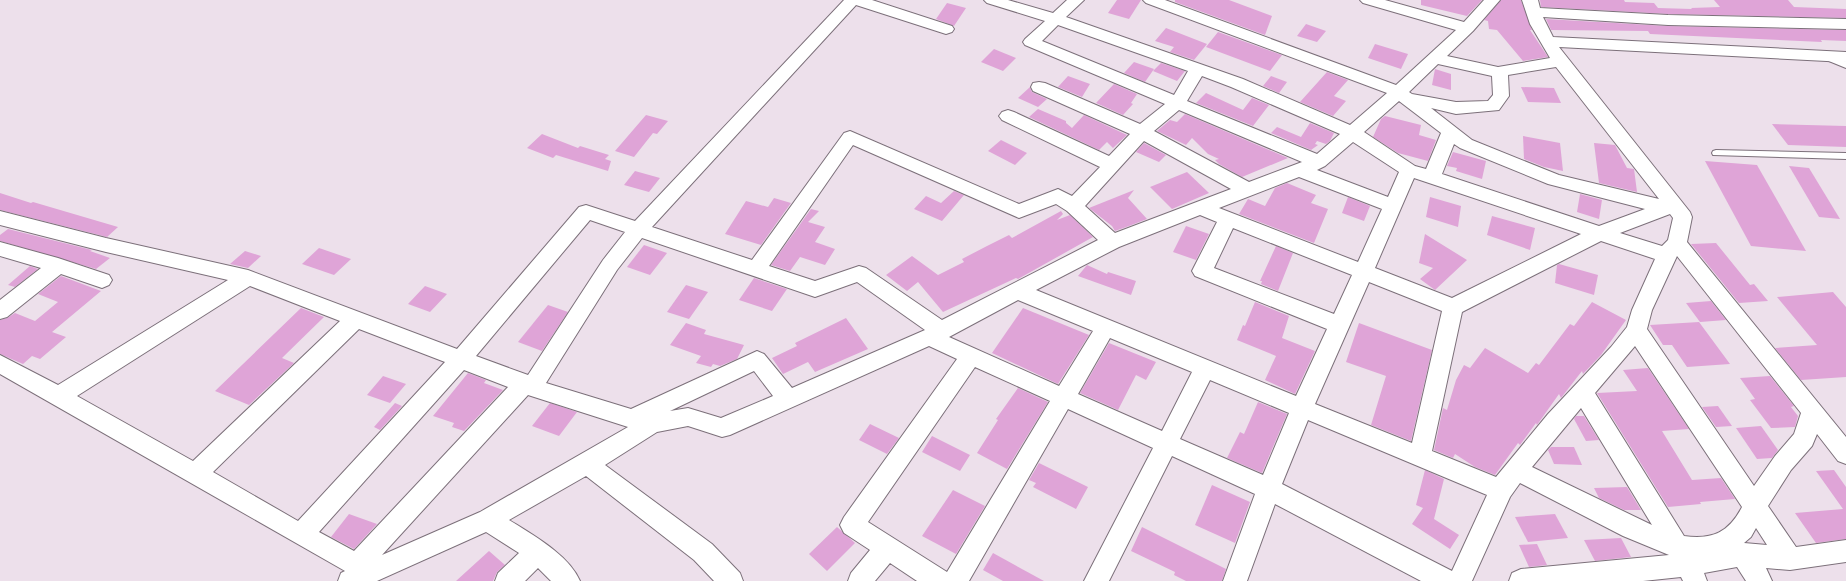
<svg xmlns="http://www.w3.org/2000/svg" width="1846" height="581" font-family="'Golos Text',sans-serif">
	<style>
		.building { fill: #dfa4d7 }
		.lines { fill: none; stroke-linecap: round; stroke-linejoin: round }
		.lane-casing { stroke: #7c707a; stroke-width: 2 }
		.street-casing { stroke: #7c707a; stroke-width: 2 }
		.lane { fill: #fff; fill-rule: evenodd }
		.street { fill: #fff; fill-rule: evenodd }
	</style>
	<rect width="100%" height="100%" fill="#ede0eb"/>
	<g class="building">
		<path d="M1117,0H1141L1129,19L1108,13Z"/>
		<path d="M1175,0H1229L1272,16L1265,35L1175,2Z"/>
		<path d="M1421,0H1482L1467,16L1421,5Z"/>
		<path d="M1501,0H1521L1532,30H1530L1548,57L1523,61L1497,30L1489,29L1488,21L1484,20Z"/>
		<path d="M1540,0H1624L1625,2L1654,3L1658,8L1692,9L1691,8L1720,7L1714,0H1788L1794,7L1846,9V18L1668,14L1541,7Z"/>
		<path d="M947,3L966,8L954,26L936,19Z"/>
		<path d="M1546,19L1668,26L1846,30V41L1821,40L1822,42L1650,34L1648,31L1551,30Z"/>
		<path d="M1306,24L1326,31L1317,42L1297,36Z"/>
		<path d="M1166,28L1207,44L1194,60L1170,52L1174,47L1155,41Z"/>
		<path d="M1218,32L1282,55L1270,71L1206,47Z"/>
		<path d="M1375,44L1408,54L1401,69L1368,58Z"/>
		<path d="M994,49L1016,58L1003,71L981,62Z"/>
		<path d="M1134,62L1154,69L1145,82L1124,73Z"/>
		<path d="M1161,63L1185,71L1177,81L1153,71Z"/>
		<path d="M1435,69L1451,74V90L1432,85Z"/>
		<path d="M1327,72L1348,80L1334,96L1346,101L1333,116L1300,102Z"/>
		<path d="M1068,76L1090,84L1082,97L1058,87Z"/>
		<path d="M1271,76L1287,82L1279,93L1263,86Z"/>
		<path d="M1114,84L1137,94L1131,103L1133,104L1123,115L1096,103Z"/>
		<path d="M1030,87L1032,92L1047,99L1038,107L1018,98Z"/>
		<path d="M1521,87L1554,88L1561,103L1528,102Z"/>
		<path d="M1206,93L1243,110L1252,98L1269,105L1253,126L1196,103Z"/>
		<path d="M1038,109L1066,121V123L1072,128L1084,115L1127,135L1113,148L1107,142L1099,150L1029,117Z"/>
		<path d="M1185,114L1288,158L1242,177L1219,164L1215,160L1219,159L1208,154L1192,138L1186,145L1157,131L1170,120L1177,122Z"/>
		<path d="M646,115L668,121L657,134L653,133L634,157L615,151Z"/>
		<path d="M1385,116L1421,125L1419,135L1436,140L1428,161L1398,153L1373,137L1381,119Z"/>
		<path d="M1310,123L1334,133L1330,141L1326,144L1317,141L1315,144L1318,145L1311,150L1271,133L1277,127L1301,137Z"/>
		<path d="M1772,124L1846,126V147L1788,145Z"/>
		<path d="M542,134L578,148L580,146L609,155L605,159L611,161L608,171L556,155L553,158L527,148Z"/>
		<path d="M1523,136L1560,143L1563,171L1544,167L1524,159Z"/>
		<path d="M1001,140L1027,153L1015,165L988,151Z"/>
		<path d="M1144,143L1166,155L1159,162L1136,152Z"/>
		<path d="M1594,143L1615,145L1627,168L1634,169L1637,192L1599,183Z"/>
		<path d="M1453,152L1486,161L1482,179L1456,171L1457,168L1447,166Z"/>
		<path d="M1705,161L1757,165L1806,251L1751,246Z"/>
		<path d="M1789,166L1809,168L1840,219L1819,217Z"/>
		<path d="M635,171L660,178L649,192L624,185Z"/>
		<path d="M1187,172L1209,193L1172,209L1150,187Z"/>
		<path d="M1287,183L1316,195L1311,203L1328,209L1314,243L1239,214L1248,199L1265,206L1275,188Z"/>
		<path d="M1134,190L1128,198L1147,219L1129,226L1115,231L1112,226L1089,208Z"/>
		<path d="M954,191L964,195L942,221L914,209L926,196L941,203Z"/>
		<path d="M0,193L31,203L33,202L118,227L107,237L0,210Z"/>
		<path d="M1580,194L1602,200L1599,219L1577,212Z"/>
		<path d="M1348,197L1370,206L1364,221L1342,213Z"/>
		<path d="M1430,197L1461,206L1458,227L1426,217Z"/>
		<path d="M774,198L791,203L761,245L725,234L746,201L768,207Z"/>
		<path d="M811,209L819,211L808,222L825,227L815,242L835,249L825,265L800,257L790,271L771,265Z"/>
		<path d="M1061,211L1063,214L1057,220L1070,215L1093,237L1018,279L1016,278L943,312L918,282L907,291L886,275L912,256L938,275L964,262L962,259L987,246L1009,235L1012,238Z"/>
		<path d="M1492,216L1535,228L1530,250L1487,235Z"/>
		<path d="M1186,226L1209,234L1196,260L1173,252Z"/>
		<path d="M8,229L92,250L90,251L110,258L96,269L0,241V235Z"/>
		<path d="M1425,234L1467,260L1435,290L1420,279L1433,268L1419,263Z"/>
		<path d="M1716,243L1750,285L1754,284L1768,301L1739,303L1691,244Z"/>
		<path d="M644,245L667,253L650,275L627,267Z"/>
		<path d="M1276,246L1293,253L1278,291L1261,284L1262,281H1260Z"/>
		<path d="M319,248L351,259L334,275L302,264Z"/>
		<path d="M245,251L261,256L248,268L230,264Z"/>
		<path d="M1559,264L1598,275L1594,295L1555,283L1557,265Z"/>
		<path d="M1087,265L1107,274L1108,272L1136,281L1131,295L1078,276Z"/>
		<path d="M30,266L38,269L15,287L8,285Z"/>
		<path d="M61,276L101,291L52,332L66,337L40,359L32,356L23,364L0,354V320L7,318L15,313L35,321L58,302L38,294Z"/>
		<path d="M754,278L787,289L772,311L739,300Z"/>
		<path d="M686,285L708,292L689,319L667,312Z"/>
		<path d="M425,286L447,294L430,312L408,304Z"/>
		<path d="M1833,292L1846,307V377L1801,380L1775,348L1817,345L1777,297Z"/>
		<path d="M1711,301L1726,320L1700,322L1686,303Z"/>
		<path d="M1255,302L1289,316L1282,338L1315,351L1295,394L1265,380L1276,356L1237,340L1243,325L1245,326Z"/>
		<path d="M1592,302L1626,320L1601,355L1583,374L1582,371L1561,398L1559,394L1537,425L1536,423L1520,445L1518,443L1495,475L1475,467L1455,454L1453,458L1434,450L1443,408L1447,410L1456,380L1464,365L1470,368L1485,348L1528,373L1536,363L1539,365L1570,324L1574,326Z"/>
		<path d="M548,305L568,312L542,351L518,342Z"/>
		<path d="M301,308L324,317L282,358L294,363L249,405L215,391Z"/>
		<path d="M1023,308L1089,335L1058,384L992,353Z"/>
		<path d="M846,318L868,349L815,372L808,362L783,374L772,358L797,346L795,343Z"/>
		<path d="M1699,322L1730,364L1687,367L1672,345H1663L1650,325Z"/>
		<path d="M686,323L706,330L704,334L744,345L737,359L720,366L713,364L711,367L696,363L701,356L670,345Z"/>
		<path d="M1359,323L1432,350L1411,441L1371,425L1386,376L1346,362Z"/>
		<path d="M1109,343L1156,362L1146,380L1136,375L1118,410L1080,393Z"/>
		<path d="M1648,368L1689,429L1662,431L1692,480L1721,478L1735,499L1700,502L1701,504L1668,507L1597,393L1637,391L1623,370Z"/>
		<path d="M468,373L486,380L484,383L503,390L464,431L452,427L454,423L433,416Z"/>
		<path d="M383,376L406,384L390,403L367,395Z"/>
		<path d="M1770,376L1794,406L1791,407L1798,416L1795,427L1771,428L1750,400L1755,399L1740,378Z"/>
		<path d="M1018,388L1048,402L1007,469L977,453L998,420L996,419Z"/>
		<path d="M1258,402L1287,414L1262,473L1227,458L1240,432L1244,434Z"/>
		<path d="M395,403L402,406L380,430L374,427Z"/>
		<path d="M550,403L577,412L559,436L532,426Z"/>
		<path d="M1718,406L1732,426L1716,427L1702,407Z"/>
		<path d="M1576,416H1584L1599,440L1586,441L1574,419Z"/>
		<path d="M870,424L899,438L887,454L859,440Z"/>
		<path d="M1761,426L1778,450L1772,458L1757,459L1736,428Z"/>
		<path d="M932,436L970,455L960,471L922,452Z"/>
		<path d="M1551,447H1574L1582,465L1554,464L1548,450Z"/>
		<path d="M1039,463L1088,487L1076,509L1033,487L1036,483L1029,480Z"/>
		<path d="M1425,470L1444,479L1434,519L1459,535L1450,549L1412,524L1423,508L1416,505Z"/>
		<path d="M1834,470L1846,487V539L1816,543L1795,513L1843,509L1816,471Z"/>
		<path d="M1212,485L1250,502L1235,543L1195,525Z"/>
		<path d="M1627,487L1641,510H1624L1599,498L1594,488Z"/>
		<path d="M953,490L985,506L956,554L922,536Z"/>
		<path d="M349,514L377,524L354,549L331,537Z"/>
		<path d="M1555,514L1568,538L1528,542L1515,517Z"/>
		<path d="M837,527L855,543L827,571L809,554Z"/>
		<path d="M1142,527L1226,569L1222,581H1186L1174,575L1175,572L1131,551Z"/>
		<path d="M1621,538L1631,557L1595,561L1584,540Z"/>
		<path d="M1537,544L1547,565L1529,567L1519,545Z"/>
		<path d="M489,551L505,565L497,572L493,581H456Z"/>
		<path d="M993,553L1044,581H1003L983,570Z"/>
	</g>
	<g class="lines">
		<defs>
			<g id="lane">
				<path d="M1824,55H1830L1846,62V68L1824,59Z"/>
				<path d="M1716,150L1846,153V159L1713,155L1712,153L1713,151Z"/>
			</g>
			<g id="street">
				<path d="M844,0H872L952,26L954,29L952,32L946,34L856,5L652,227L752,260L844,133L850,131L1019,204L1058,189L1072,196L1100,167L1002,120L999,116L1002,112L1008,110L1014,112L1109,156L1130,134L1033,91L1031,87L1033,83L1039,82L1045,83L1140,124L1165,104L1025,45L1023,42L1025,39L1045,21L987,3L984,0H1008L1053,13L1067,0H1084L1066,17L1243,79L1350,125L1387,93L1146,3L1143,0H1165L1396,85L1456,30L1363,3L1360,0H1385L1464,22L1484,0H1500L1473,31L1447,56L1498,67L1550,58L1530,24L1522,0H1538L1540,8L1668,15L1846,19V29L1668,25L1543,17L1553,37L1846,52V62L1559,47L1690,212L1692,217L1687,242L1846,437V464L1838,461L1817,434L1812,446L1791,470L1768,506L1796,547L1846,540V562L1790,570L1766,568L1772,581H1746L1737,567L1704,573L1707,581H1683L1681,577L1643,581H1509L1512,573L1521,569L1669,555L1623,536L1520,483L1510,497L1472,581H1421L1275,504L1247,581H1223L1255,494L1172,456L1109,581H1084L1153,448L1068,409L969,581H917L890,563L875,581H848L851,573L870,550L844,533L840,525L844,517L957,359L929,346L730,435L722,437L688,426L657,432L605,465L712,544L740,573L743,581H714L694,560L586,476L509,520C533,535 569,555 580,581H551L538,568L525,581H495L498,573L519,553L486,532L377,581H338L341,573L345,571L0,374V355L58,385L228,280L106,252L0,225V211L106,238L248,270L457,349L579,207L586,205L635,221ZM1058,25L1188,71L1174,95L1042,41ZM1438,64L1492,76L1493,95L1488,101L1456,102L1412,94L1409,92ZM1556,67L1659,199L1559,175L1472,140L1431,108L1456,114L1499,110L1509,96L1508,75ZM1202,76L1231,87L1340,134L1317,154L1187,101ZM1399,101L1441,133L1426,169L1415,166L1364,132ZM1179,110L1302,162L1249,182L1154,131ZM1144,141L1231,189L1115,233L1085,206ZM1353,142L1399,172L1388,197L1317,170L1325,166ZM1454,144L1460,148L1548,184L1645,209L1599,226L1442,174ZM853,145L1019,218L1056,204L1067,211L1098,240L942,320L866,268L859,266L815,281L769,266ZM1299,177L1382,209L1358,262L1219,208ZM1414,178L1426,182L1581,234L1452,298L1375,268ZM1670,214L1673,218L1668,240L1662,246L1620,233ZM1200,215L1217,222L1192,271L1195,276L1327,329L1296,396L1036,290L1119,247ZM590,220L625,232L603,260L528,375L476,356ZM1233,228L1352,275L1334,314L1214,268ZM642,238L815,297L857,282L925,330L792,388L764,354L757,351L631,409L546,383L617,270ZM1601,241L1655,259L1632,310L1627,327L1611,347L1548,414L1496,477L1432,451L1462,312ZM1677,256L1801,413L1794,434L1775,456L1754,486L1647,329L1652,310ZM1369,282L1442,311L1412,443L1315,404ZM250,286L340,321L193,461L77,396ZM1018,300L1093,331L1059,386L949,337ZM359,329L445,362L298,521L213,472ZM1110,338L1192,372L1162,431L1078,394ZM1635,346L1742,507C1729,532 1713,540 1684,536L1595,393ZM975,367L1050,401L947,572L868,522ZM464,370L508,387L354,551L319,532ZM754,371L773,396L721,418L688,408L670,411ZM1210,380L1289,413L1263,475L1180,439ZM528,395L628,427L480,512L382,555ZM1581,408L1652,525L1532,467ZM1308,420L1487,495L1452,571L1282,484ZM1756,528L1767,545L1744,543L1751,537Z"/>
				<path d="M0,242L58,258L109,275L112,280L109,285L102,288L61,274L7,317L0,319V300L41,268L0,256Z"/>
			</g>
		</defs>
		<use href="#lane" class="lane-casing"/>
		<use href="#street" class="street-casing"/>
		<use href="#lane" class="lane"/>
		<use href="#street" class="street"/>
	</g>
</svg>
